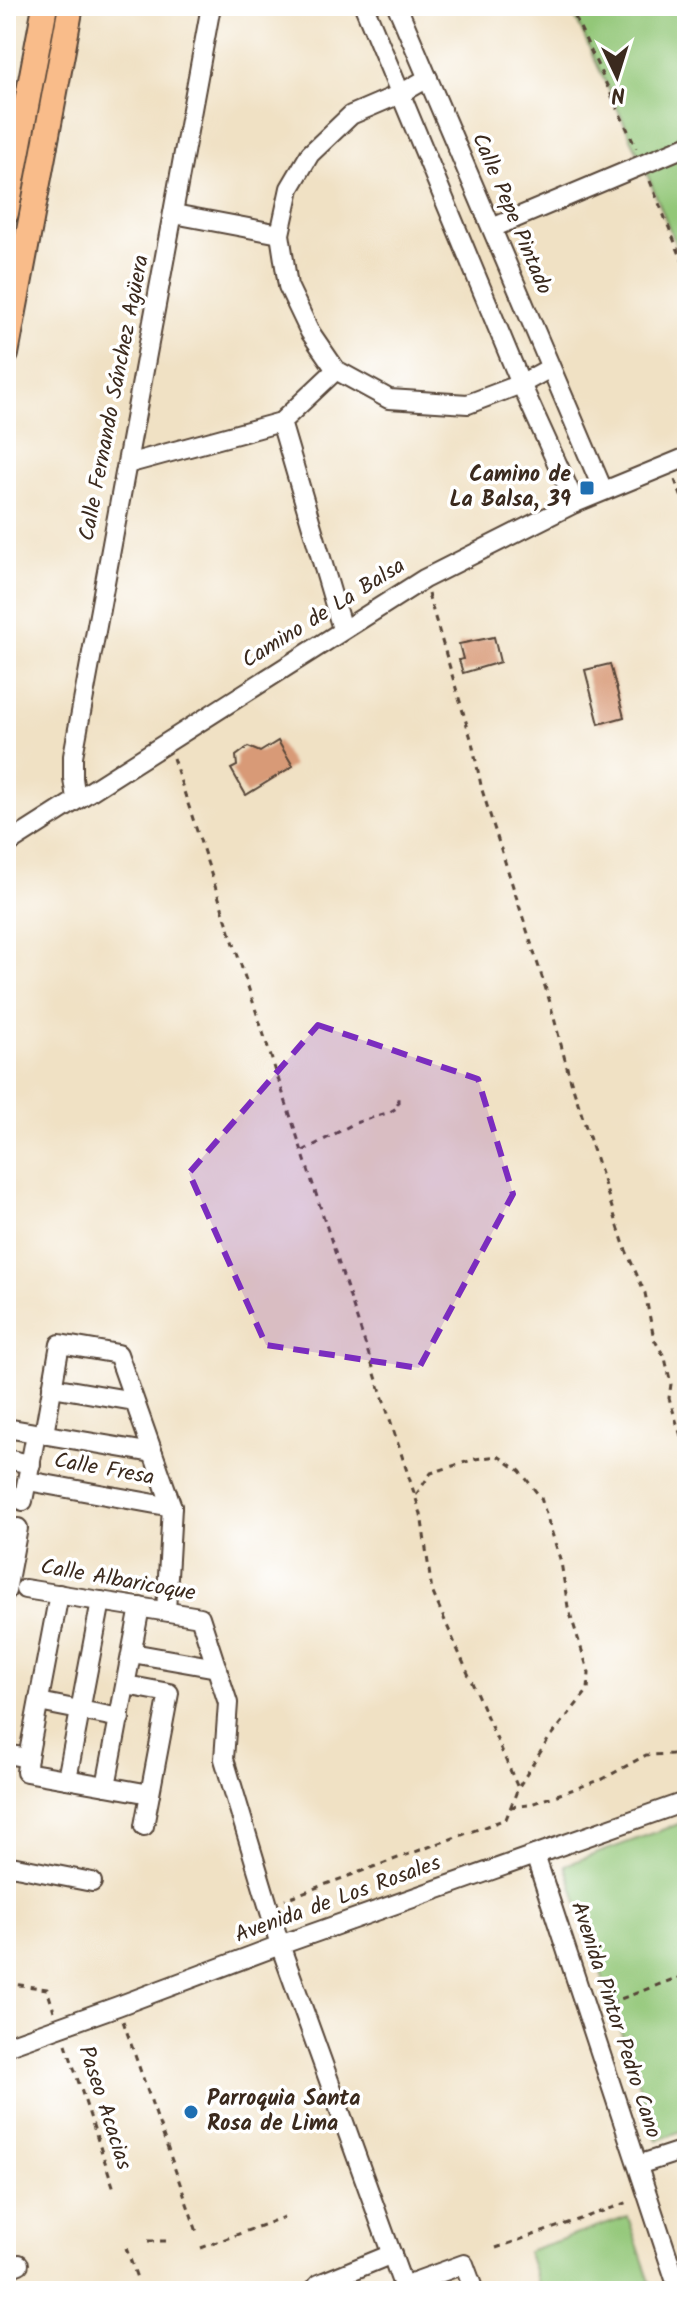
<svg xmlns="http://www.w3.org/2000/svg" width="693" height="2297" font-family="Kalam,sans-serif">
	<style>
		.green { fill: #93c778; stroke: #67784b; stroke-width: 2 }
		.building { fill: #d89a77 }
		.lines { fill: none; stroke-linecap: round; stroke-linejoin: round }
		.minor-casing { stroke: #564537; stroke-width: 22 }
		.major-casing { stroke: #564537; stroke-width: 28 }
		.path { stroke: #564537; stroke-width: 3; stroke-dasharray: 6 6; stroke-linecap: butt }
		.minor { stroke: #fff; stroke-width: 18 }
		.major { stroke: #f9bc8a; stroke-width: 24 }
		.marked { fill: #7b2cbf; fill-opacity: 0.2; stroke: #7b2cbf; stroke-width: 6; stroke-dasharray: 16 10; stroke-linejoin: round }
		.poi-dot { fill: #1f6fb2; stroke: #fff; stroke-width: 3 }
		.labels { text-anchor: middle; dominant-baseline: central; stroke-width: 7; stroke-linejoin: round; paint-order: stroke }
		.street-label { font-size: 22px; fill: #3b2a1e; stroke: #fff }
		.poi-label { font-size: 22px; font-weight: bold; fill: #3b2a1e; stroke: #fff; text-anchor: end }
	</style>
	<rect width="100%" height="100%" fill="#fff"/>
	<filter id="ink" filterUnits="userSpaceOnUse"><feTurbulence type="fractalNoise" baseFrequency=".0125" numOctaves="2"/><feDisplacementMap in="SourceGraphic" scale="16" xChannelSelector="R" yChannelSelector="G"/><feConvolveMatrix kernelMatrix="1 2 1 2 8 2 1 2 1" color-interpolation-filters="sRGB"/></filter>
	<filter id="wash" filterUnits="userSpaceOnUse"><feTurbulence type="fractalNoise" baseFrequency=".006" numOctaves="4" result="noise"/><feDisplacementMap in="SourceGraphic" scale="32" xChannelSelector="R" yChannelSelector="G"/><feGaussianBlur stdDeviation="1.8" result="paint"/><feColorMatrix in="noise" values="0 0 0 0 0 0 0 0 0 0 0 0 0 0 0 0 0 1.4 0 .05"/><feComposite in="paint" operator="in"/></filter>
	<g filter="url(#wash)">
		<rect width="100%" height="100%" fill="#f0e1c4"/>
		<g class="green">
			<path d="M570,6H687V272L643,164Z"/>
			<path d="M687,1821V2129L657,2140L565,1865Z"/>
			<path d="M628,2217L653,2291H541L527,2251Z"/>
		</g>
		<g id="blocks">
			<g class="building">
				<path d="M494,637L500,662L463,673L459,660L463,659L459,644Z"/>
				<path d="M610,664L624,717L599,724L585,670Z"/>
				<path d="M278,741L293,766L246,795L231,769L237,766L236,756L248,747L260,752Z"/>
			</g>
		</g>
	</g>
	<g filter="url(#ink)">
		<use href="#blocks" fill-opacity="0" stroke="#564537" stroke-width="2"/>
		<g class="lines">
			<defs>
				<g id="minor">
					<path d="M364,6L521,384L575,503"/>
					<path d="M397,6L603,490"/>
					<path d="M428,78L400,94L351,115L310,154L290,188L280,234L288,286L310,332L336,370L389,399L468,404L521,384L550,368"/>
					<path d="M174,214L280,234"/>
					<path d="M492,228L687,146"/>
					<path d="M281,422L342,629"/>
					<path d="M127,464L281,422L336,370"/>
					<path d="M76,799L73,778V756L211,6"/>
					<path d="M6,845L424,579L575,503L687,457"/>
					<path d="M52,1387L134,1401"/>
					<path d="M6,1428L153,1453"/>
					<path d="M44,1434L60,1344L118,1354L172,1507L166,1611"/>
					<path d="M6,1459L31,1464"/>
					<path d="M28,1481L172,1507"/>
					<path d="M23,1501L36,1434"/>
					<path d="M25,1589L200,1617L228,1703L224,1759L280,1945L405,2291"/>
					<path d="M6,1591L18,1528"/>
					<path d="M132,1653L217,1668"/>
					<path d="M126,1685L169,1693L150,1794L106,1786L140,1607"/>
					<path d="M39,1702L120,1718"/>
					<path d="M6,1754L28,1758L26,1772L106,1786"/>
					<path d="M28,1758L59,1594"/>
					<path d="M67,1779L101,1601"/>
					<path d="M144,1826L150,1794"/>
					<path d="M535,1855L679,2291"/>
					<path d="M6,1865L92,1882"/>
					<path d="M6,2046L118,2006L280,1945L687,1801"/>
					<path d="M638,2165L687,2149"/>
					<path d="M6,2269L19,2264"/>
					<path d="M403,2286L464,2264L474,2291"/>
					<path d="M313,2291L319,2284L392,2254"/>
				</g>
				<g id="major">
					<path d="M6,213L45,6"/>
					<path d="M6,354L71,6"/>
				</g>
			</defs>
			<use href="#minor" class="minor-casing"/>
			<use href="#major" class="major-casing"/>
			<g class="path">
				<path d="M570,6L636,148"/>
				<path d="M650,181L687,272"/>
				<path d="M675,480L687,511"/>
				<path d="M428,594L472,742L482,790L549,999L569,1075L625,1248L645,1293L654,1339L665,1358L671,1384L669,1398L687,1455"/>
				<path d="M173,758L421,1514L432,1591L518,1788L506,1819L285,1899"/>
				<path d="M303,1151L355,1123L390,1112L398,1107V1094"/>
				<path d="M416,1495L431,1473L475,1459L498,1456L520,1471L541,1498L561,1562L568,1607L589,1673L588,1690L548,1740L518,1788"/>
				<path d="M510,1807L528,1805L603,1779L646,1755L672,1754L687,1750"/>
				<path d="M6,1983L47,1989L54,2011"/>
				<path d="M610,2003L687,1974"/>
				<path d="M123,2021L197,2232"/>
				<path d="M66,2044L114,2189"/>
				<path d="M148,2241H172"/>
				<path d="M126,2248L137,2278"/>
				<path d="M201,2248L284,2217"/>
				<path d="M496,2248L632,2201"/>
			</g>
			<use href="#minor" class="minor"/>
			<use href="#major" class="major"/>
		</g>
	</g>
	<path class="marked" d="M318,1025L478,1079L513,1194L419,1368L266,1345L189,1173Z"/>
	<g class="poi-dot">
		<rect x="579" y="480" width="16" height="16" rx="4"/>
		<circle cx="191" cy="2112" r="8"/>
	</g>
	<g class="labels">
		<g class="street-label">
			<text transform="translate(511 214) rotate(67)">Calle Pepe Pintado</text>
			<text transform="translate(115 398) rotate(-79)">Calle Fernando Sánchez Agüera</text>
			<text transform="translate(324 614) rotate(-32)">Camino de La Balsa</text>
			<text transform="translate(104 1470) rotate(10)">Calle Fresa</text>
			<text transform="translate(118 1581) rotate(10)">Calle Albaricoque</text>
			<text transform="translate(338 1900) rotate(-20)">Avenida de Los Rosales</text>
			<text transform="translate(615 2020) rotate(72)">Avenida Pintor Pedro Cano</text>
			<text transform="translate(104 2108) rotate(72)">Paseo Acacias</text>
		</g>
		<g class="poi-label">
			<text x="571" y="475">Camino de<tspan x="571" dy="25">La Balsa, 39</tspan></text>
			<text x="207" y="2099" text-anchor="start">Parroquia Santa<tspan x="207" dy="25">Rosa de Lima</tspan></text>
		</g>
	</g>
	<rect width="693" height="2297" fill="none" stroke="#fff" stroke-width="32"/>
	<g transform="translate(617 76) rotate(176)" stroke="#ffffff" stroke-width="6" paint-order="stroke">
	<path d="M0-6L14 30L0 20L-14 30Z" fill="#3b2a1e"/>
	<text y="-12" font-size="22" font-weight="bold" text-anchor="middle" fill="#3b2a1e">N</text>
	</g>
</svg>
